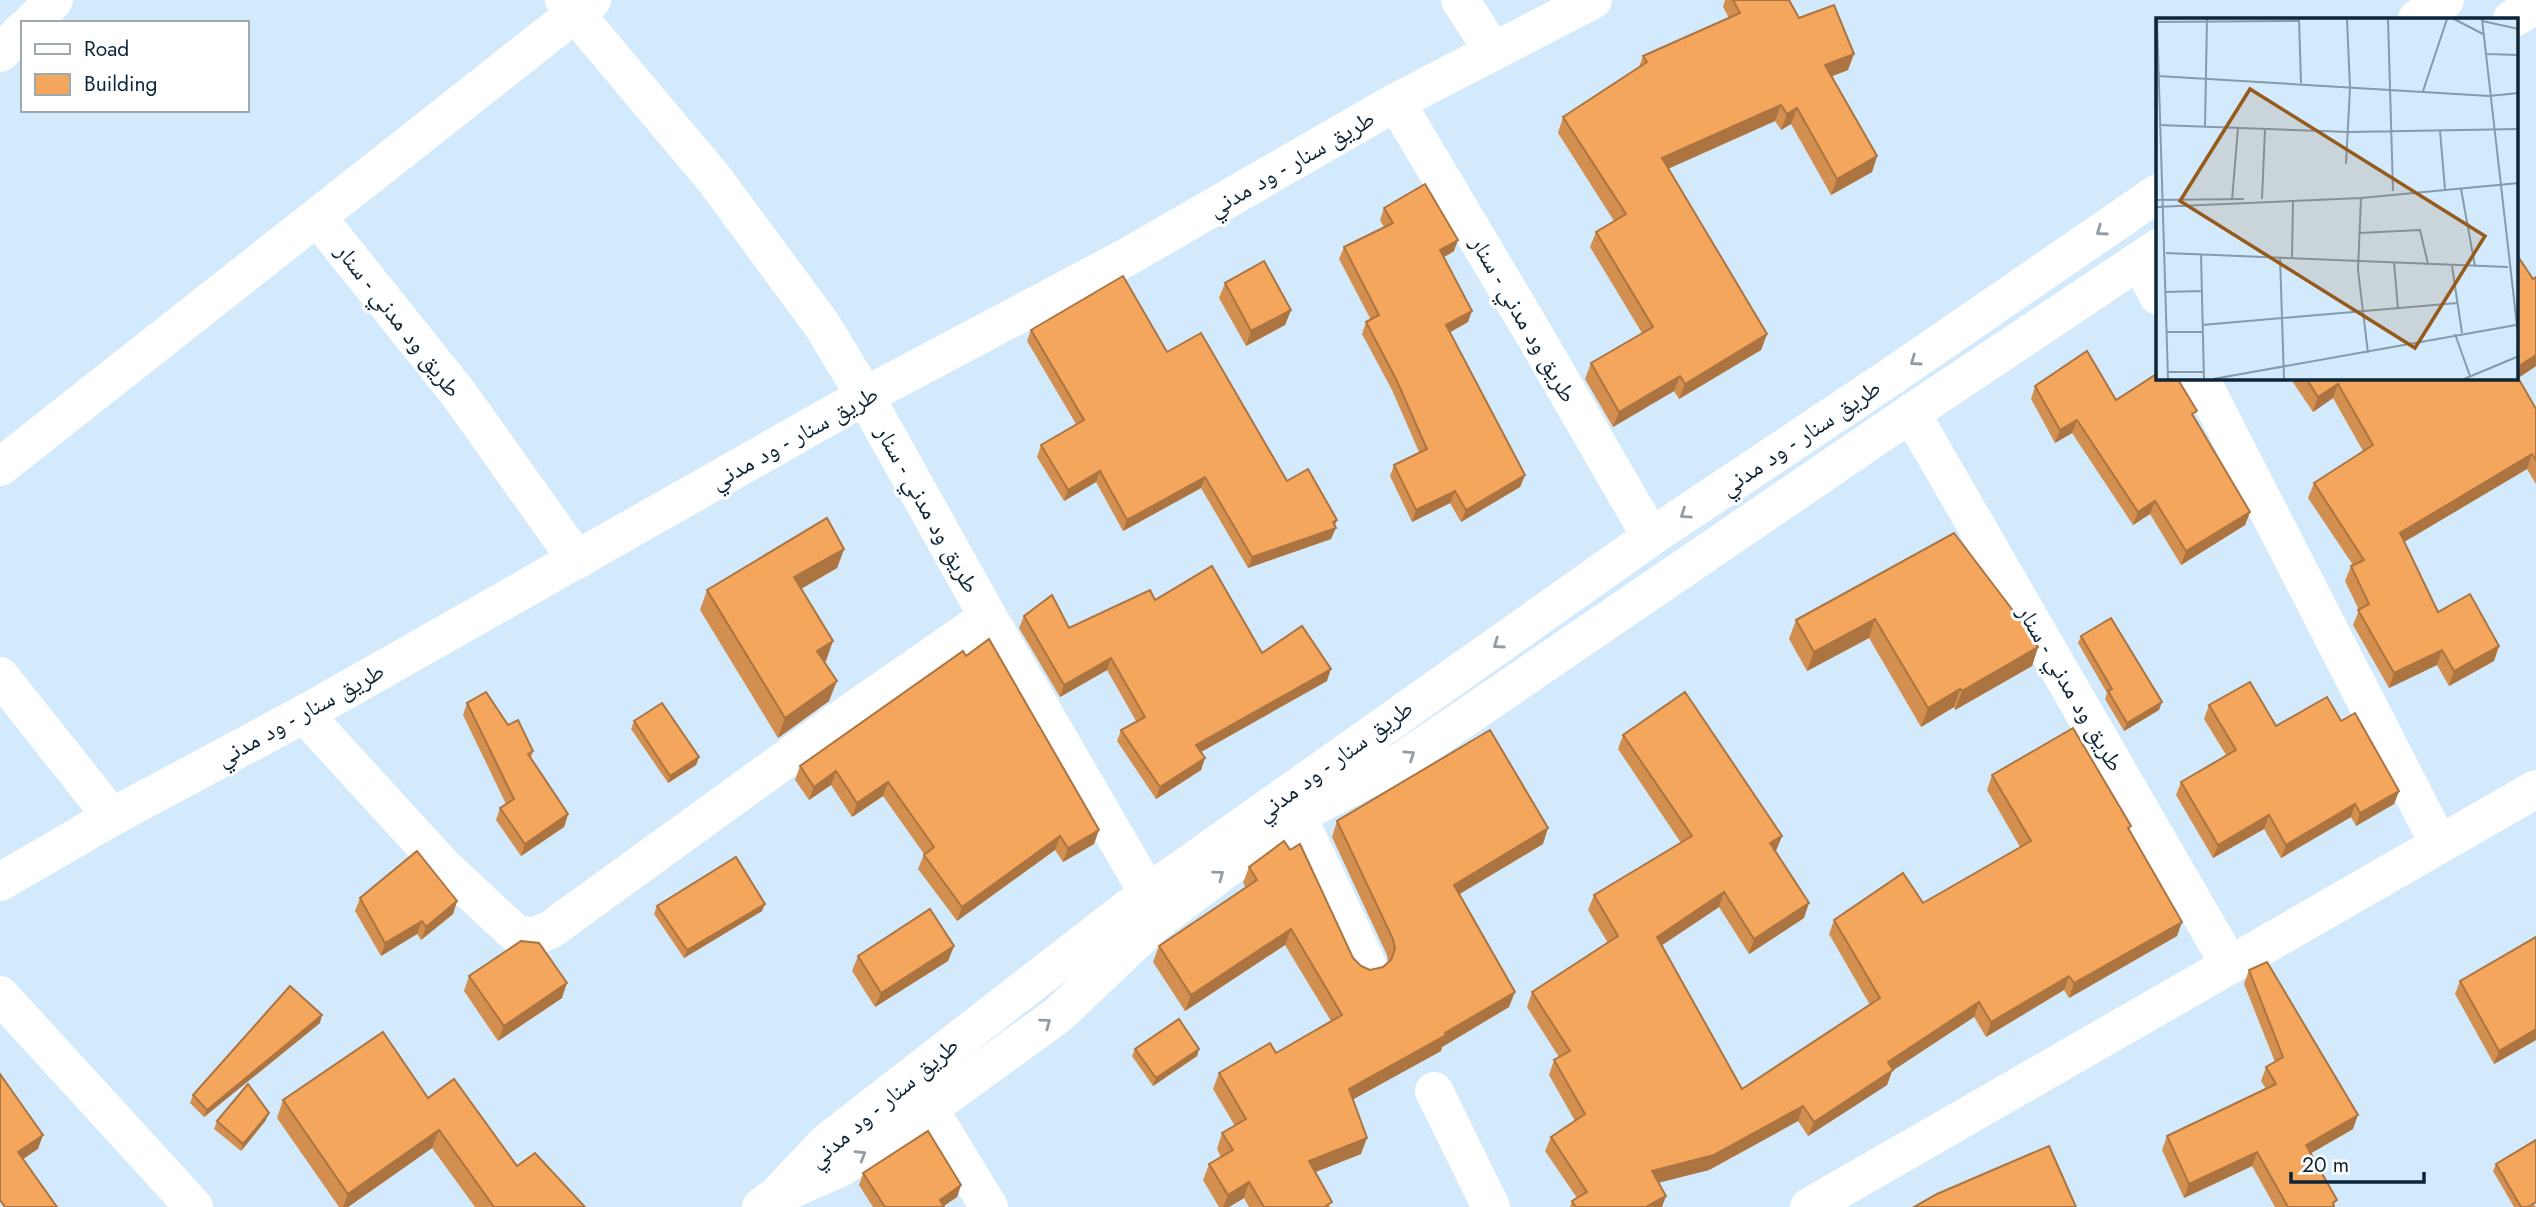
<svg xmlns="http://www.w3.org/2000/svg" width="2536" height="1207" font-family="Jost,'Noto Naskh Arabic',sans-serif">
	<style>
		.lines { fill: none; stroke-linecap: round; stroke-linejoin: round }
		.street { stroke: #fff; stroke-width: 38 }
		.secondary { stroke: #fff; stroke-width: 38 }
		.wall { fill: #d28f50 }
		.shaded-wall { fill: #ab7441 }
		.building { fill: #f4a65d; stroke: #ab7441; stroke-width: 2 }
		.oneway { stroke: #929da5 }
		.labels { text-anchor: middle; dominant-baseline: central; stroke-width: 6; stroke-linejoin: round; paint-order: stroke }
		.street-label { font-size: 24px; fill: #0d2536; stroke: #fff }
		.inset-road { fill: none; stroke: #849bad; stroke-width: 2 }
		.view { fill: #965a1b; fill-opacity: 0.15; stroke: #965a1b; stroke-width: 3.5 }
		.inset-edge { fill: none; stroke: #0d2536; stroke-width: 3.5 }
	</style>
	<rect width="100%" height="100%" fill="#d3eafd"/>
	<g class="lines">
		<g class="street">
			<path d="M564,0L715,180L822,325L865,396L988,617L1148,893"/>
			<path d="M1460,0L1493,51"/>
			<path d="M31,23L54,0"/>
			<path d="M0,53L23,30"/>
			<path d="M1396,102L1532,331L1651,537"/>
			<path d="M318,218L458,393L577,560"/>
			<path d="M2140,260L2158,296"/>
			<path d="M2200,378L2439,844"/>
			<path d="M1911,413L2229,964"/>
			<path d="M0,467L592,0"/>
			<path d="M0,676L112,817"/>
			<path d="M304,714L444,867L515,933L533,937L550,930L837,722L988,617"/>
			<path d="M1297,815L1367,964"/>
			<path d="M0,882L112,817L304,714L865,396L1127,257L1396,102L1593,0"/>
			<path d="M0,995L194,1207"/>
			<path d="M1434,1091L1491,1207"/>
			<path d="M929,1109L989,1207"/>
			<path d="M1809,1207L2536,789"/>
		</g>
		<g class="secondary">
			<path d="M2417,19L2445,0"/>
			<path d="M2512,19L2536,5"/>
			<path d="M792,1189L842,1167L890,1137L1058,1015L1155,923L1297,815L1402,761L1911,413L2158,248"/>
			<path d="M761,1207L777,1195L827,1142L1148,893L1651,537L1889,378L2158,193"/>
		</g>
	</g>
	<g class="wall">
		<path d="M1725,0H1789L1799,18L1848,70L1832,76L1877,156L1872,172L1831,195L1791,124L1781,130L1775,121L1668,169L1767,334L1761,350L1679,399L1674,391L1613,427L1585,379L1591,363L1642,333L1590,247L1596,232L1614,221L1558,133L1563,117L1639,67L1643,56L1729,18L1723,7Z"/>
		<path d="M1384,208L1454,251L1444,257L1468,322L1450,332L1525,475L1520,487L1461,522L1450,503L1412,522L1390,476L1394,465L1419,452L1392,390L1362,334L1366,322L1371,320L1339,259L1344,247L1384,227L1380,220Z"/>
		<path d="M2536,277V366L2518,378L2536,409V484L2527,469L2404,542L2438,612L2499,646L2494,661L2449,686L2437,665L2389,688L2353,625L2359,610L2345,581L2351,566L2353,565L2308,498L2314,483L2363,451L2333,398L2313,412L2290,378H2517L2533,279Z"/>
		<path d="M1225,283L1291,310L1285,325L1246,346L1219,298Z"/>
		<path d="M1031,330L1167,352L1287,481L1334,526L1331,539L1248,568L1201,488L1123,531L1096,482L1064,501L1037,457L1041,445L1076,424L1027,341Z"/>
		<path d="M2035,386L2116,400L2194,418L2250,512L2245,525L2181,565L2150,514L2133,525L2072,433L2055,443L2031,399Z"/>
		<path d="M1954,533L2038,647L2032,666L1955,710L1954,707L1921,727L1869,638L1807,671L1789,639L1796,620Z"/>
		<path d="M844,549L837,568L801,589L826,661L824,662L829,701L778,738L700,610L707,590Z"/>
		<path d="M1155,600L1262,653L1327,681L1201,752L1205,758L1201,770L1156,799L1117,741L1121,730L1136,721L1107,670L1060,697L1019,628L1024,616L1069,628Z"/>
		<path d="M2081,636L2159,710L2124,731L2105,699L2107,693L2078,643Z"/>
		<path d="M963,651L1094,844L1063,862L1055,850L957,921L918,869L924,854L883,796L852,817L831,785L809,800L795,780L800,766Z"/>
		<path d="M467,703L508,725L533,751L531,758L568,814L564,827L521,856L496,820L500,808L506,804L463,715Z"/>
		<path d="M2209,705L2276,726L2341,721L2399,791L2394,804L2356,826L2351,817L2281,858L2264,829L2213,858L2176,795L2181,782L2226,755L2204,719Z"/>
		<path d="M634,721L699,757L696,765L668,783L631,729Z"/>
		<path d="M1623,735L1782,836L1775,852L1804,918L1749,954L1719,907L1661,945L1742,1089L1870,1005L1829,934L1834,920L1923,903L2020,847L1987,790L1992,775L2131,826L2129,830L2177,936L2069,998L2064,990L1986,1037L1974,1017L1892,1071L1887,1085L1808,1136L1798,1121L1709,1170L1658,1182L1662,1207H1570L1572,1201L1577,1198L1545,1151L1551,1137L1575,1121L1549,1075L1554,1060L1559,1057L1527,1007L1532,992L1608,943L1588,910L1594,895L1681,843L1618,749Z"/>
		<path d="M1337,821L1543,844L1459,894L1509,1007L1442,1047L1441,1051L1353,1099L1361,1154L1315,1172L1330,1207H1249L1244,1198L1229,1207H1219L1203,1180L1209,1164L1221,1157L1217,1149L1222,1133L1235,1126L1213,1089L1219,1073L1276,1053L1331,1021L1285,945L1185,1011L1153,962L1159,946L1246,888L1243,883L1249,867L1353,958L1361,966L1370,970L1383,967L1388,962L1387,955L1332,837Z"/>
		<path d="M360,898L457,901L453,914L421,940L417,934L381,956L355,911Z"/>
		<path d="M657,906L762,911L684,958L654,914Z"/>
		<path d="M2536,937V1040L2494,1064L2455,994L2460,981Z"/>
		<path d="M954,946L948,961L875,1007L852,971L858,956Z"/>
		<path d="M2249,970L2353,1129L2311,1153L2335,1207H2275L2252,1166L2184,1198L2162,1150L2167,1136L2266,1089L2261,1081L2266,1067L2275,1062L2244,984Z"/>
		<path d="M469,976L562,998L498,1041L464,991Z"/>
		<path d="M320,1023L204,1117L190,1103L193,1095Z"/>
		<path d="M1135,1049H1199L1197,1056L1153,1086L1132,1056Z"/>
		<path d="M428,1098L517,1166L585,1207H475L432,1148L348,1207H339L277,1118L283,1100Z"/>
		<path d="M266,1120L241,1151L214,1129L217,1121Z"/>
		<path d="M2496,1164L2536,1207H2514L2493,1171Z"/>
		<path d="M863,1173L961,1185L957,1197L944,1206V1207H873L859,1185Z"/>
	</g>
	<g class="shaded-wall">
		<path d="M1854,54L1848,70L1820,81L1825,65Z"/>
		<path d="M1781,105L1775,121L1656,174L1662,158Z"/>
		<path d="M1797,108L1791,124L1781,130L1787,114Z"/>
		<path d="M1877,156L1872,172L1831,195L1837,179Z"/>
		<path d="M1458,240L1454,251L1436,262L1440,250Z"/>
		<path d="M1291,310L1285,325L1246,346L1251,331Z"/>
		<path d="M1472,311L1468,322L1442,337L1446,325Z"/>
		<path d="M1767,334L1761,350L1679,399L1685,384Z"/>
		<path d="M2536,355V366L2508,385L2517,378V367Z"/>
		<path d="M1680,376L1674,391L1613,427L1619,412Z"/>
		<path d="M2338,384L2333,398L2313,412L2318,397Z"/>
		<path d="M2077,420L2072,433L2055,443L2060,430Z"/>
		<path d="M2532,454L2527,469L2394,548L2400,533Z"/>
		<path d="M1100,471L1096,482L1064,501L1068,490Z"/>
		<path d="M1525,475L1520,487L1461,522L1466,510Z"/>
		<path d="M1205,477L1201,488L1123,531L1127,520Z"/>
		<path d="M1455,491L1450,503L1412,522L1416,510Z"/>
		<path d="M2155,501L2150,514L2133,525L2138,512Z"/>
		<path d="M2250,512L2245,525L2181,565L2186,551Z"/>
		<path d="M1337,520L1333,529L1336,528L1331,539L1248,568L1252,557Z"/>
		<path d="M844,549L837,568L787,597L794,577Z"/>
		<path d="M1875,619L1869,638L1807,671L1814,652Z"/>
		<path d="M833,641L826,661L809,671L817,651Z"/>
		<path d="M2499,646L2494,661L2449,686L2454,671Z"/>
		<path d="M2038,647L2032,666L1955,710L1962,691Z"/>
		<path d="M2442,650L2437,665L2389,688L2394,673Z"/>
		<path d="M1111,658L1107,670L1060,697L1064,685Z"/>
		<path d="M1331,669L1327,681L1192,757L1196,745Z"/>
		<path d="M837,681L829,701L778,738L785,718Z"/>
		<path d="M1960,689L1954,707L1921,727L1928,708Z"/>
		<path d="M2162,702L2159,710L2124,731L2127,723Z"/>
		<path d="M699,757L696,765L668,783L670,776Z"/>
		<path d="M1205,758L1201,770L1156,799L1160,787Z"/>
		<path d="M836,771L831,785L809,800L814,787Z"/>
		<path d="M888,782L883,796L852,817L857,803Z"/>
		<path d="M2399,791L2394,804L2356,826L2360,813Z"/>
		<path d="M2355,804L2351,817L2281,858L2286,845Z"/>
		<path d="M568,814L564,827L521,856L525,844Z"/>
		<path d="M2269,815L2264,829L2213,858L2218,845Z"/>
		<path d="M1548,828L1543,844L1448,901L1454,885Z"/>
		<path d="M1099,830L1094,844L1063,862L1068,848Z"/>
		<path d="M1060,836L1055,850L957,921L962,907Z"/>
		<path d="M1782,836L1776,851L1764,858L1770,843Z"/>
		<path d="M1724,892L1719,907L1652,952L1657,937Z"/>
		<path d="M457,901L453,914L421,940L426,927Z"/>
		<path d="M1809,903L1804,918L1749,954L1754,939Z"/>
		<path d="M765,904L762,911L684,958L687,950Z"/>
		<path d="M422,921L417,934L381,956L385,943Z"/>
		<path d="M2182,922L2177,936L2069,998L2074,983Z"/>
		<path d="M1291,929L1285,945L1185,1011L1191,995Z"/>
		<path d="M954,946L948,961L875,1007L881,993Z"/>
		<path d="M2069,976L2064,990L1986,1037L1991,1022Z"/>
		<path d="M567,983L562,998L498,1041L504,1026Z"/>
		<path d="M1515,992L1509,1007L1442,1047L1441,1051L1343,1105L1349,1089Z"/>
		<path d="M1979,1002L1974,1017L1892,1071L1887,1085L1808,1136L1814,1122L1888,1062Z"/>
		<path d="M322,1015L320,1023L204,1117L207,1110Z"/>
		<path d="M2536,1029V1040L2494,1064L2499,1051Z"/>
		<path d="M1199,1049L1197,1056L1153,1086L1156,1078Z"/>
		<path d="M1803,1106L1798,1121L1709,1170L1646,1186L1652,1171Z"/>
		<path d="M269,1113L266,1120L241,1151L243,1144Z"/>
		<path d="M2358,1115L2353,1129L2301,1159L2306,1145Z"/>
		<path d="M439,1130L432,1148L348,1207H343L348,1194Z"/>
		<path d="M43,1135L38,1149L13,1166L18,1152Z"/>
		<path d="M1367,1138L1361,1154L1303,1177L1309,1161Z"/>
		<path d="M2257,1152L2252,1166L2184,1198L2189,1184Z"/>
		<path d="M1249,1182L1244,1198L1229,1207H1223L1228,1195Z"/>
		<path d="M961,1185L957,1197L942,1207L940,1200Z"/>
		<path d="M1666,1196L1662,1207H1646Z"/>
	</g>
	<g class="building">
		<path d="M1733,0H1789L1799,18L1834,5L1854,54L1825,65L1877,156L1837,179L1797,108L1787,114L1781,105L1662,158L1767,334L1685,384L1680,376L1619,412L1591,363L1653,327L1596,232L1626,214L1563,117L1647,62L1643,56L1740,13Z"/>
		<path d="M1425,184L1458,240L1440,250L1472,311L1446,325L1525,475L1466,510L1455,491L1416,510L1394,465L1427,449L1396,379L1366,322L1379,315L1344,247L1393,223L1384,208Z"/>
		<path d="M2517,255L2533,279L2536,277V355L2517,367Z"/>
		<path d="M1264,261L1291,310L1251,331L1225,283Z"/>
		<path d="M1123,276L1167,352L1201,333L1287,481L1308,469L1337,520L1333,522L1336,528L1252,557L1205,477L1127,520L1100,471L1068,490L1041,445L1084,420L1031,330Z"/>
		<path d="M2087,351L2116,400L2158,373V378H2177L2197,411L2192,414L2250,512L2186,551L2155,501L2138,512L2077,420L2060,430L2035,386Z"/>
		<path d="M2517,376L2536,409V460L2532,454L2400,533L2438,612L2470,594L2499,646L2454,671L2442,650L2394,673L2358,610L2369,604L2351,566L2364,560L2314,483L2373,445L2338,384L2318,397L2306,378H2517Z"/>
		<path d="M827,518L844,549L794,577L833,641L817,651L837,681L785,718L707,590Z"/>
		<path d="M1954,533L2030,633L2038,647L1962,691L1960,689L1928,708L1875,619L1814,652L1796,620Z"/>
		<path d="M1212,566L1262,653L1302,626L1331,669L1196,745L1205,758L1160,787L1121,730L1145,717L1111,658L1064,685L1024,616L1052,595L1069,628L1150,590L1155,600Z"/>
		<path d="M2111,618L2162,702L2127,723L2108,691L2112,689L2081,636Z"/>
		<path d="M989,639L1099,830L1068,848L1060,836L962,907L924,855L934,847L888,782L857,803L836,771L814,787L800,766L963,651L966,656Z"/>
		<path d="M2250,682L2276,726L2327,697L2341,721L2355,713L2399,791L2360,813L2355,804L2286,845L2269,815L2218,845L2181,782L2236,750L2209,705Z"/>
		<path d="M486,692L508,725L518,720L533,751L528,754L568,814L525,844L500,808L514,799L467,703Z"/>
		<path d="M1685,692L1782,836L1770,843L1809,903L1754,939L1724,892L1657,937L1742,1089L1880,998L1834,920L1903,873L1923,903L2031,841L1992,775L2073,728L2131,826L2128,828L2182,922L2074,983L2069,976L1991,1022L1979,1002L1888,1062L1893,1070L1814,1122L1803,1106L1714,1155L1652,1171L1666,1196L1646,1207H1576L1572,1201L1587,1192L1551,1137L1585,1114L1554,1060L1570,1051L1532,992L1618,936L1594,895L1692,836L1623,735Z"/>
		<path d="M662,703L699,757L670,776L634,721Z"/>
		<path d="M1490,730L1548,828L1454,885L1515,992L1445,1033L1446,1035L1349,1089L1367,1138L1309,1161L1332,1202L1324,1207H1264L1249,1182L1228,1195L1209,1164L1233,1150L1222,1133L1246,1119L1219,1073L1270,1043L1276,1053L1342,1015L1291,929L1191,995L1159,946L1257,880L1249,867L1284,841L1290,850L1300,844L1353,958L1361,966L1370,970L1383,967L1391,960L1395,949L1393,939L1337,821Z"/>
		<path d="M417,851L457,901L426,927L422,921L385,943L360,898Z"/>
		<path d="M736,857L765,904L687,950L657,906Z"/>
		<path d="M930,909L954,946L881,993L858,956Z"/>
		<path d="M2536,937V1029L2499,1051L2460,981Z"/>
		<path d="M521,941L539,943L567,983L504,1026L469,976Z"/>
		<path d="M2267,962L2358,1115L2306,1145L2337,1200L2333,1203L2334,1207H2288L2257,1152L2189,1184L2167,1136L2276,1084L2266,1067L2283,1057L2249,970Z"/>
		<path d="M290,986L322,1015L207,1110L193,1095Z"/>
		<path d="M1179,1019L1199,1049L1156,1078L1135,1049Z"/>
		<path d="M383,1032L428,1098L454,1079L517,1166L535,1153L585,1207H494L439,1130L348,1194L283,1100Z"/>
		<path d="M0,1074L43,1135L18,1152L57,1207H5L0,1200Z"/>
		<path d="M248,1084L269,1113L243,1144L217,1121Z"/>
		<path d="M928,1131L961,1185L940,1200L944,1207H885L863,1173Z"/>
		<path d="M2536,1140V1202L2528,1207H2521L2496,1164Z"/>
		<path d="M2049,1146L2076,1207H1914L1937,1194Z"/>
	</g>
	<defs><path id="oneway-chevron" d="M-2-3.5L2.5 0L-2 3.5" fill="none" stroke-width="1.6" stroke-linecap="round" stroke-linejoin="round" transform="scale(1.75)"/></defs>
	<g class="oneway">
		<use href="#oneway-chevron" transform="translate(2101 231) rotate(145)"/>
		<use href="#oneway-chevron" transform="translate(1915 361) rotate(145)"/>
		<use href="#oneway-chevron" transform="translate(1685 514) rotate(146)"/>
		<use href="#oneway-chevron" transform="translate(1498 644) rotate(145)"/>
		<use href="#oneway-chevron" transform="translate(1410 755) rotate(-34)"/>
		<use href="#oneway-chevron" transform="translate(1219 875) rotate(-37)"/>
		<use href="#oneway-chevron" transform="translate(1046 1023) rotate(-36)"/>
		<use href="#oneway-chevron" transform="translate(861 1155) rotate(-31)"/>
	</g>
	<g class="labels">
		<g class="street-label">
			<text transform="translate(1291 163) rotate(-30)">طريق سنار - ود مدني</text>
			<text transform="translate(1524 319) rotate(60)">طريق ود مدني - سنار</text>
			<text transform="translate(399 320) rotate(52)">طريق ود مدني - سنار</text>
			<text transform="translate(794 437) rotate(-29)">طريق سنار - ود مدني</text>
			<text transform="translate(1800 437) rotate(-34)">طريق سنار - ود مدني</text>
			<text transform="translate(928 509) rotate(61)">طريق ود مدني - سنار</text>
			<text transform="translate(2071 688) rotate(60)">طريق ود مدني - سنار</text>
			<text transform="translate(300 714) rotate(-29)">طريق سنار - ود مدني</text>
			<text transform="translate(1334 760) rotate(-36)">طريق سنار - ود مدني</text>
			<text transform="translate(883 1102) rotate(-40)">طريق سنار - ود مدني</text>
		</g>
	</g>
	<g transform="translate(2156 18)">
		<rect width="362" height="362" fill="#d3eafd"/>
		<path class="inset-road" d="M1,1L12,361M143,1L145,65M232,1L237,173M298,1L327,16M326,1L363,325M326,3L363,11M0,4L143,3M329,36L363,37M2,58L333,78L363,75M267,73L291,1M3,107L193,114L363,111M49,109L51,1M284,113L289,171M190,146L194,70L191,1M305,171L319,248M205,180L202,252L212,335M106,181L109,111M0,182L88,181M76,182L82,110M0,189L205,180L363,165M203,215L264,212L272,246M10,235L352,249M45,236L48,361M124,239L128,361M136,239L137,184M238,244L242,291M296,248L306,315M10,274L45,273M46,307L301,285M11,314H46M299,316L314,358M12,354H47M57,361L360,307M308,361L363,338"/>
		<path class="view" d="M94,71L329,218L259,330L24,183Z"/>
		<rect width="362" height="362" class="inset-edge"/>
	</g>
	<rect x="21" y="21" width="228" height="91" fill="#ffffff" stroke="#9ea8af" stroke-width="2"/>
	<rect x="35" y="44" width="35" height="10" fill="#ffffff" stroke="#9ea8af" stroke-width="2"/>
	<text x="84" y="56" font-size="21" fill="#0d2536">Road</text>
	<rect x="35" y="74" width="35" height="21" fill="#f4a65d" stroke="#9ea8af" stroke-width="2"/>
	<text x="84" y="91" font-size="21" fill="#0d2536">Building</text>
	<path d="M2291 1172v10h133v-10" fill="none" stroke="#0d2536" stroke-width="3.5"/>
	<text x="2302" y="1172" font-size="21" fill="#0d2536" stroke="#ffffff" stroke-width="5" paint-order="stroke">20 m</text>
</svg>
